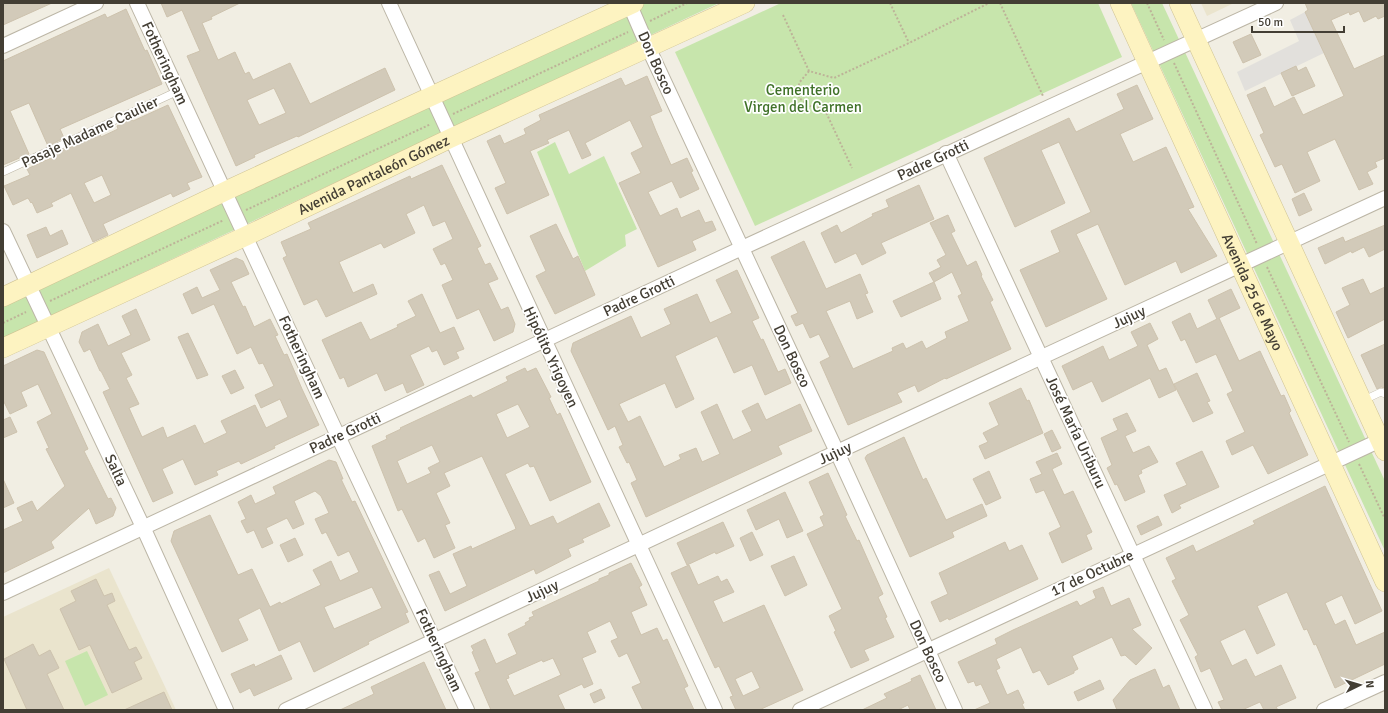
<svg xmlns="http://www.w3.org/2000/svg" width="1388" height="713" font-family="Signika,sans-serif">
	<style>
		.education { fill: #eae4cd }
		.green { fill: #c7e5ac }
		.parking { fill: #e2e0dc }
		.building { fill: #d2cab9; stroke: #cdc2ad; fill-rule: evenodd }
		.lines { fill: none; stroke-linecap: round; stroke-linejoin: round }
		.service-casing { stroke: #bcb6a6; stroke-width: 8 }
		.minor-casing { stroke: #bcb6a6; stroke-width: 16 }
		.secondary-casing { stroke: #d0c494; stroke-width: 20 }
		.path { stroke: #bdb398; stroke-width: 2; stroke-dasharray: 2 2; stroke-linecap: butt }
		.service { stroke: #fff; stroke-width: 7 }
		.minor { stroke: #fff; stroke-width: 14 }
		.secondary { stroke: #fdf3c1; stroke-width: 19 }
		.labels { text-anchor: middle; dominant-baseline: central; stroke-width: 3.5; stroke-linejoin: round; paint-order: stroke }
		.street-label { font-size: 15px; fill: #433e34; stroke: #fff }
		.park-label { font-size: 15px; fill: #407229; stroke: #fff }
	</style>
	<rect width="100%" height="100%" fill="#f1eee3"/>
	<g class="education">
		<path d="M1201,3H1234L1207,16Z"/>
		<path d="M109,568L176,710H3V617Z"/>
	</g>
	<g class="green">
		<path d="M644,3H719L3,338V305Z"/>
		<path d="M781,3H1098L1122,57L755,226L675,52Z"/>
		<path d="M1131,3H1162L1385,481V551Z"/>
		<path d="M555,142L569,174L604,156L637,229L625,235L626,246L585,271L537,152Z"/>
		<path d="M87,651L108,695L85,706L65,661Z"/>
	</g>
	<path class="parking" d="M1305,12L1324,53L1245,91L1237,72L1299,41L1290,20Z"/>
	<g class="building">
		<path d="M3,3H52L3,25Z"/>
		<path d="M161,3H240L211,17L212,19L202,23L218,60L235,52L245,74L249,72L253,80L290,63L310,104L385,68L395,90L298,137L297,136L254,155L255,157L236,166L187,56L200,51L182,10L167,17ZM274,88L286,113L259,125L247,100Z"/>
		<path d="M1305,3H1385V16L1378,19L1376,16L1364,22L1359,11L1350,15L1349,12L1331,20L1354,69L1385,55V158L1375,162L1377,167L1367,172L1373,184L1359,190L1335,139L1307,152L1320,181L1295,193L1282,164L1275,167L1260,135L1264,133L1247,95L1265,87L1274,107L1294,97L1303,115L1344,96L1305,12L1308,10Z"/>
		<path d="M126,9L145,51L147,50L162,84L60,129L64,138L48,146L29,103L10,111L29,154L3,165V61L105,14L107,18Z"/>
		<path d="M1251,34L1261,55L1243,63L1233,42Z"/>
		<path d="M1296,66L1298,71L1306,67L1315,86L1292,96L1281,73Z"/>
		<path d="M647,76L662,111L650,116L656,131L671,165L687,158L693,171L691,172L699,189L680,198L672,181L648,192L660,216L677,208L681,218L699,210L705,223L712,221L716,230L692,241L696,250L658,267L619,183L641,173L631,153L643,147L630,120L585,143L591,155L582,159L569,130L547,140L549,143L530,151L549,195L507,214L495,188L506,183L487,141L500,135L504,144L526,134L524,129L541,120L539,115L621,78L625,86Z"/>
		<path d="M1137,85L1153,119L1120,134L1133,162L1166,147L1194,207L1188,209L1217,256L1181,273L1176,261L1125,285L1098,224L1076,234L1107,299L1046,327L1020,270L1060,252L1051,231L1091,212L1059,142L1041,150L1065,203L1015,227L984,158L1069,118L1076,132L1124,109L1117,94Z"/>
		<path d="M168,105L202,177L187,183L190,189L173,197L171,193L103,224L108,235L93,242L71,193L51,203L53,206L37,213L32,202L31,203L28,198L13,205L4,186L30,175L27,169L53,157L52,155L100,134L101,137L118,129L117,126L132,119L133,121ZM102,175L111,195L94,203L84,183Z"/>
		<path d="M442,165L481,246L477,248L485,265L490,263L498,279L488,283L501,310L508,307L515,324L513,332L494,341L479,309L457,319L442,285L453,280L445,263L441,265L433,249L453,239L445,221L433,226L424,205L406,214L415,233L384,248L381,243L339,262L353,293L373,284L377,294L326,317L317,299L304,305L283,258L287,256L281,242L311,229L308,223L410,176L411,179Z"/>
		<path d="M919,185L934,219L881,243L886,253L862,265L856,253L835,263L821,233L837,225L841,233L873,216L872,214L889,207L886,200Z"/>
		<path d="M1304,193L1312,210L1299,216L1292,199Z"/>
		<path d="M948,215L955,231L951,233L967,266L976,261L982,275L981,276L993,300L990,302L1011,349L946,379L945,378L918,392L915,385L897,393L902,402L848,425L820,362L830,357L819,334L810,338L803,323L796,326L791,316L798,313L771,257L804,241L826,289L860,274L868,293L865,294L873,312L857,319L850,301L826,311L853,369L893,351L892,348L903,343L906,349L922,341L926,349L947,338L945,332L969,321L958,296L962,294L952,272L934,282L929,273L941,267L937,260L946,255L930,223Z"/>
		<path d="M556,224L573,259L578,256L595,295L555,314L536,276L546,271L530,236Z"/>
		<path d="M1385,225V249L1369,257L1364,247L1352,253L1351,251L1325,264L1318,248L1343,237L1345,242Z"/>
		<path d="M46,227L50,236L62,230L68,244L37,258L27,235Z"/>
		<path d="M236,258L243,261L249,274L231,282L243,307L245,306L254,327L270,319L278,335L275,336L284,355L287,354L302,389L319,425L274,446L275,448L241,464L239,461L216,471L218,475L195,485L183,459L162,469L173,493L153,502L103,392L110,389L101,371H100L90,349L84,352L79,342L82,332L98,324L108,346L131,335L122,316L136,309L150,340L121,353L132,375L126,378L139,404L129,408L142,437L163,427L167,438L195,425L204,444L227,433L221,421L255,405L266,428L288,417L280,399L261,408L255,395L274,386L263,363L259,364L251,347L237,354L214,304L192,314L183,294L197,287L202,298L220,290L210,270Z"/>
		<path d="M737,270L759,318L752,321L761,340L763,339L778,372L785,369L791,383L765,395L752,365L734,373L717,336L675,356L694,399L676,408L665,383L619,404L628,422L640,416L664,467L681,459L679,455L696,448L702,462L720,454L701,412L717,404L733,440L752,431L742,411L758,403L766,420L800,404L812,431L778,446L782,454L646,517L631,483L637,480L629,462L627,463L619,447L623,445L615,426L608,430L571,351L573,343L631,316L641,338L671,324L664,309L697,294L710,323L732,313L716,280Z"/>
		<path d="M1363,279L1370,294L1385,287V319L1348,338L1336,312L1350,305L1342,288Z"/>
		<path d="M934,282L941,299L901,317L893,301Z"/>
		<path d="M1231,289L1240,308L1219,318L1239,361L1260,351L1281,396L1284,395L1291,411L1289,413L1308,455L1268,474L1253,445L1232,455L1226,441L1245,432L1227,394L1233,391L1216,354L1196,363L1185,339L1181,341L1172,322L1190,313L1197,329L1217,319L1208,300Z"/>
		<path d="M422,294L440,333L454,327L464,349L456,352L459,358L444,365L437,350L432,352L429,346L410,355L424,385L407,393L403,383L385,391L377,373L348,387L344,377L340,379L322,340L361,322L370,340L398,327L397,325L416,316L408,301Z"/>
		<path d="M1150,323L1158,339L1147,345L1159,371L1166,368L1176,390L1159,398L1150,378L1102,402L1092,381L1073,390L1062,366L1103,346L1109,360L1138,346L1131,332Z"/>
		<path d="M188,333L208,375L197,379L178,337Z"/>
		<path d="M1385,344V388L1381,387L1377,389L1361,355Z"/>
		<path d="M37,350L44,352L88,449L84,451L108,499L111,498L116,508L113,516L96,524L89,508L51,542L54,548L3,573V530L23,521L17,508L32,501L37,511L65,486L46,449L49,448L37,422L52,414L38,384L21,392L27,406L10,414L3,400V366Z"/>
		<path d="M525,368L527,372L536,368L551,397L549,398L557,415L560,413L591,482L550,501L534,466L530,467L528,463L505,474L530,526L553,516L557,524L599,503L610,526L582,539L584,542L568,549L571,556L536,574L534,569L445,611L429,575L439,571L450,594L467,586L453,554L471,546L472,549L516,529L515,526L482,456L444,473L450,486L436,493L450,523L445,525L455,548L434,558L425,538L418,542L402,509L398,511L372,446L387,439L386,436L401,429L400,428L471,395L473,398L508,381L506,377ZM518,404L530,427L507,438L496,414ZM432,445L440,462L428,468L431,473L407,484L397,461Z"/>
		<path d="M235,370L244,388L231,394L222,376Z"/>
		<path d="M1197,373L1210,401L1207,402L1213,413L1193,422L1174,384Z"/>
		<path d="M1021,388L1027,401L1029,400L1043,433L985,459L979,446L988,442L983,433L999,425L989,403Z"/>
		<path d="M1127,413L1136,431L1125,436L1133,453L1149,446L1158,462L1141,470L1142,473L1138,475L1145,492L1125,501L1117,484L1115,485L1107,468L1112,465L1101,438L1118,430L1113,419Z"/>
		<path d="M10,417L17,432L3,438V420Z"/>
		<path d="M1052,430L1061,448L1052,452L1044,434Z"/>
		<path d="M904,437L923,480L926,478L946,520L982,504L987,516L952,532L954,537L910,557L865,458L867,455Z"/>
		<path d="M1202,451L1219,487L1179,505L1181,508L1172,513L1164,495L1187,485L1176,463Z"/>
		<path d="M1057,453L1062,464L1052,469L1064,495L1073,491L1092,532L1086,535L1092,549L1062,563L1049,533L1061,527L1044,490L1036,493L1030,479L1042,474L1036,462Z"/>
		<path d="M329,460L336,462L343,479H341L352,502L355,501L408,612L405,613L409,622L368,642L369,644L314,672L300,641L279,651L260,608L238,619L248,640L222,652L171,541L174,531L210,515L238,575L252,569L270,607L280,602L281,604L321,585L313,570L331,561L340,581L359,572L349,551L338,556L326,532L322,534L315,519L329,513L321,496L315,491L294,501L304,524L293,529L287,518L266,528L273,543L262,548L254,530L247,533L241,521L246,519L238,502L251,495L255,504L276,494L273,487ZM372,587L382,608L334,629L324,607Z"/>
		<path d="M989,471L1001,498L986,505L973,479Z"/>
		<path d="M828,473L847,515L845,516L857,541L859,540L883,594L878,597L887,617L885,618L894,637L864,650L869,660L851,668L834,632L836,631L829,616L842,609L807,534L824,526L820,517L824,515L809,482Z"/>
		<path d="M3,479L14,503L3,508Z"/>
		<path d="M1325,486L1382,611L1355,624L1342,595L1325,603L1335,625L1345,620L1356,645L1385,632V664L1335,688L1316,644L1314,645L1307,629L1304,630L1287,592L1257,606L1275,645L1257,654L1245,629L1220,641L1232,666L1246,659L1255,677L1281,665L1296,698L1276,707L1278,710H1264L1260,702L1242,710H1222L1218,702L1224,700L1210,668L1201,672L1195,657L1198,655L1180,620L1189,615L1172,581L1176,579L1166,558L1193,545L1196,552L1255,524L1253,521Z"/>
		<path d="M785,492L803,531L787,538L779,519L756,530L747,510Z"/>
		<path d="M1158,516L1162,525L1141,535L1137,526Z"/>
		<path d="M723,522L734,546L716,554L715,552L687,565L677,543Z"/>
		<path d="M752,532L763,555L750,561L740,538Z"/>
		<path d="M295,538L303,555L288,562L280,545Z"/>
		<path d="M1005,542L1009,551L1022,545L1038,579L949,620L948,618L940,622L931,602L948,594L939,573Z"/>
		<path d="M794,556L807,585L785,596L771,566Z"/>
		<path d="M631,563L642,585L639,587L647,605L631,612L641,635L657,628L663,641L667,639L688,686L684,688L694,710H643L632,687L641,683L627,653L619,657L611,641L618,638L610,621L587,632L596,652L582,658L593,684L584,688L582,684L558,695L565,710H491L475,673L480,671L472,652L474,651L471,646L485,639L496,664L517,654L508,634L526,625L525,623L530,620L529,618L534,616L532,612L599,581V579L609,575V573ZM553,658L561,675L514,696L506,679L509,678L508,675L542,660L543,662Z"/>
		<path d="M689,565L698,585L718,576L721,582L727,579L734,592L713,601L723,623L764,605L803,690L759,710H736L730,697L733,696L719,666L715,668L671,573ZM752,671L760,688L743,696L735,679Z"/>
		<path d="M96,579L104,596L112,593L115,601L107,605L129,650L136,647L142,658L134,662L142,679L112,693L90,645L79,650L60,609L76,601L71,591Z"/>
		<path d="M1103,587L1111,606L1129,598L1141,625L1132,629L1152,648L1136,665L1125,655L1121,656L1112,637L1072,656L1078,669L1074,671V673L1048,685L1040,670L1033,673L1021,647L996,659L1000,668L996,670L1007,695L1018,690L1024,703L1022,704L1025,710H974L990,703L981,684L976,686L974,681L968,683L958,662L997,644L995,639L1013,630L1077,601L1080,606L1096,598L1093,591Z"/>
		<path d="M33,644L39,656L50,650L59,668L47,674L64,710H27L4,659Z"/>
		<path d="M281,655L292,679L254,696L250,688L240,693L231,674L254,664L255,667Z"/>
		<path d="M424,662L446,710H340L374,694L371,687Z"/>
		<path d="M1155,669L1163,688L1169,685L1180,710H1117L1113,700L1130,680Z"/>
		<path d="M920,675L936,710H910L908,705L898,710H862L887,698L884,694L912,681L911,679Z"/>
		<path d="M1100,680L1104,689L1078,701L1074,692Z"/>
		<path d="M601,689L605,698L594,703L590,694Z"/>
		<path d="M164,692L172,710H124Z"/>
	</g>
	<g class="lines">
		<defs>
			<g id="service">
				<path d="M3,172L178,91"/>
				<path d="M1362,401L1381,392L1385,394"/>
			</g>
			<g id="minor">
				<path d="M137,3L338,436L467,710"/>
				<path d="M389,3L715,710"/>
				<path d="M629,3L648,47L837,452L955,710"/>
				<path d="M3,46L96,3"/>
				<path d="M946,153L1205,710"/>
				<path d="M3,231L143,527L226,710"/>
				<path d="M3,593L742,248L1276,3"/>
				<path d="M286,710L837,452L1385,198"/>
				<path d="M800,710L1385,438"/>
				<path d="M1324,710L1385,682"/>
			</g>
			<g id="secondary">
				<path id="s1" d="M1120,3L1385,582"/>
				<path d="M1179,3L1385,451"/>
				<path d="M3,297L232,188L634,3"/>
				<path id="s2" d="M3,348L246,236L451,138L745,3"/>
			</g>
		</defs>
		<use href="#service" class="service-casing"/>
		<use href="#minor" class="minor-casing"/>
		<use href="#secondary" class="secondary-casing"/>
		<g class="path">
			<path d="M890,3L909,43"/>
			<path d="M1000,3L1043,96"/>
			<path d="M1147,3L1164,40"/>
			<path d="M783,15L809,71L834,78L909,43L989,3"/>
			<path d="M650,21L687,3"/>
			<path d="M1174,63L1257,244"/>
			<path d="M809,71L799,83V98L812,107L824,108L852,168"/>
			<path d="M453,114L628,32"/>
			<path d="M246,210L431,124"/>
			<path d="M1267,267L1349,442"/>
			<path d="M50,301L224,220"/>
			<path d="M3,323L26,312"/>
			<path d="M1359,464L1385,519"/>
		</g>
		<use href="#service" class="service"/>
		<use href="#minor" class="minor"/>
		<use href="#secondary" class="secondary"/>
	</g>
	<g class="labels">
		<g class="street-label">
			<text transform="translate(165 63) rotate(65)">Fotheringham</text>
			<text transform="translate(656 63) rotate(66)">Don Bosco</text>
			<text transform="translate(90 132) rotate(-25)">Pasaje Madame Caulier</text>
			<text transform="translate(933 160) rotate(-25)">Padre Grotti</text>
			<text stroke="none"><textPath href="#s2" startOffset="409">Avenida Pantaleón Gómez</textPath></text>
			<text stroke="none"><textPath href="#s1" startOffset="318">Avenida 25 de Mayo</textPath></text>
			<text transform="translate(639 296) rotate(-25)">Padre Grotti</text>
			<text transform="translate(1129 317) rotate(-25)">Jujuy</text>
			<text transform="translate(792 356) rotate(65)">Don Bosco</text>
			<text transform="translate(302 357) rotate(65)">Fotheringham</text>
			<text transform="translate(551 357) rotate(65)">Hipólito Yrigoyen</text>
			<text transform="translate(1076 432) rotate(65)">José María Uriburu</text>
			<text transform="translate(345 433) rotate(-25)">Padre Grotti</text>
			<text transform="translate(835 453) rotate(-25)">Jujuy</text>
			<text transform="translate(116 470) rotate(65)">Salta</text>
			<text transform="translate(1092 573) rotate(-25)">17 de Octubre</text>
			<text transform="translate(542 591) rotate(-25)">Jujuy</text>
			<text transform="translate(439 650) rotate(65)">Fotheringham</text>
			<text transform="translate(928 651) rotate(65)">Don Bosco</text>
		</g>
		<g class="park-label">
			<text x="803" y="90">Cementerio<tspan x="803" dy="17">Virgen del Carmen</tspan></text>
		</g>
	</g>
	<rect width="1388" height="713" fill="none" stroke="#433e34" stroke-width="8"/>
	<g transform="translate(1360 685) rotate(85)" stroke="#ffffff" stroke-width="3" paint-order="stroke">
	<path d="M0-3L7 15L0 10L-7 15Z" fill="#433e34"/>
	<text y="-6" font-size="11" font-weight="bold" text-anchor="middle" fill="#433e34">N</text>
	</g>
	<path d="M1252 26v6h92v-6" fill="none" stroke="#433e34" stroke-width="2"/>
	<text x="1258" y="26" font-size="12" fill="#433e34" stroke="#ffffff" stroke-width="3" paint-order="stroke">50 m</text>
</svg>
